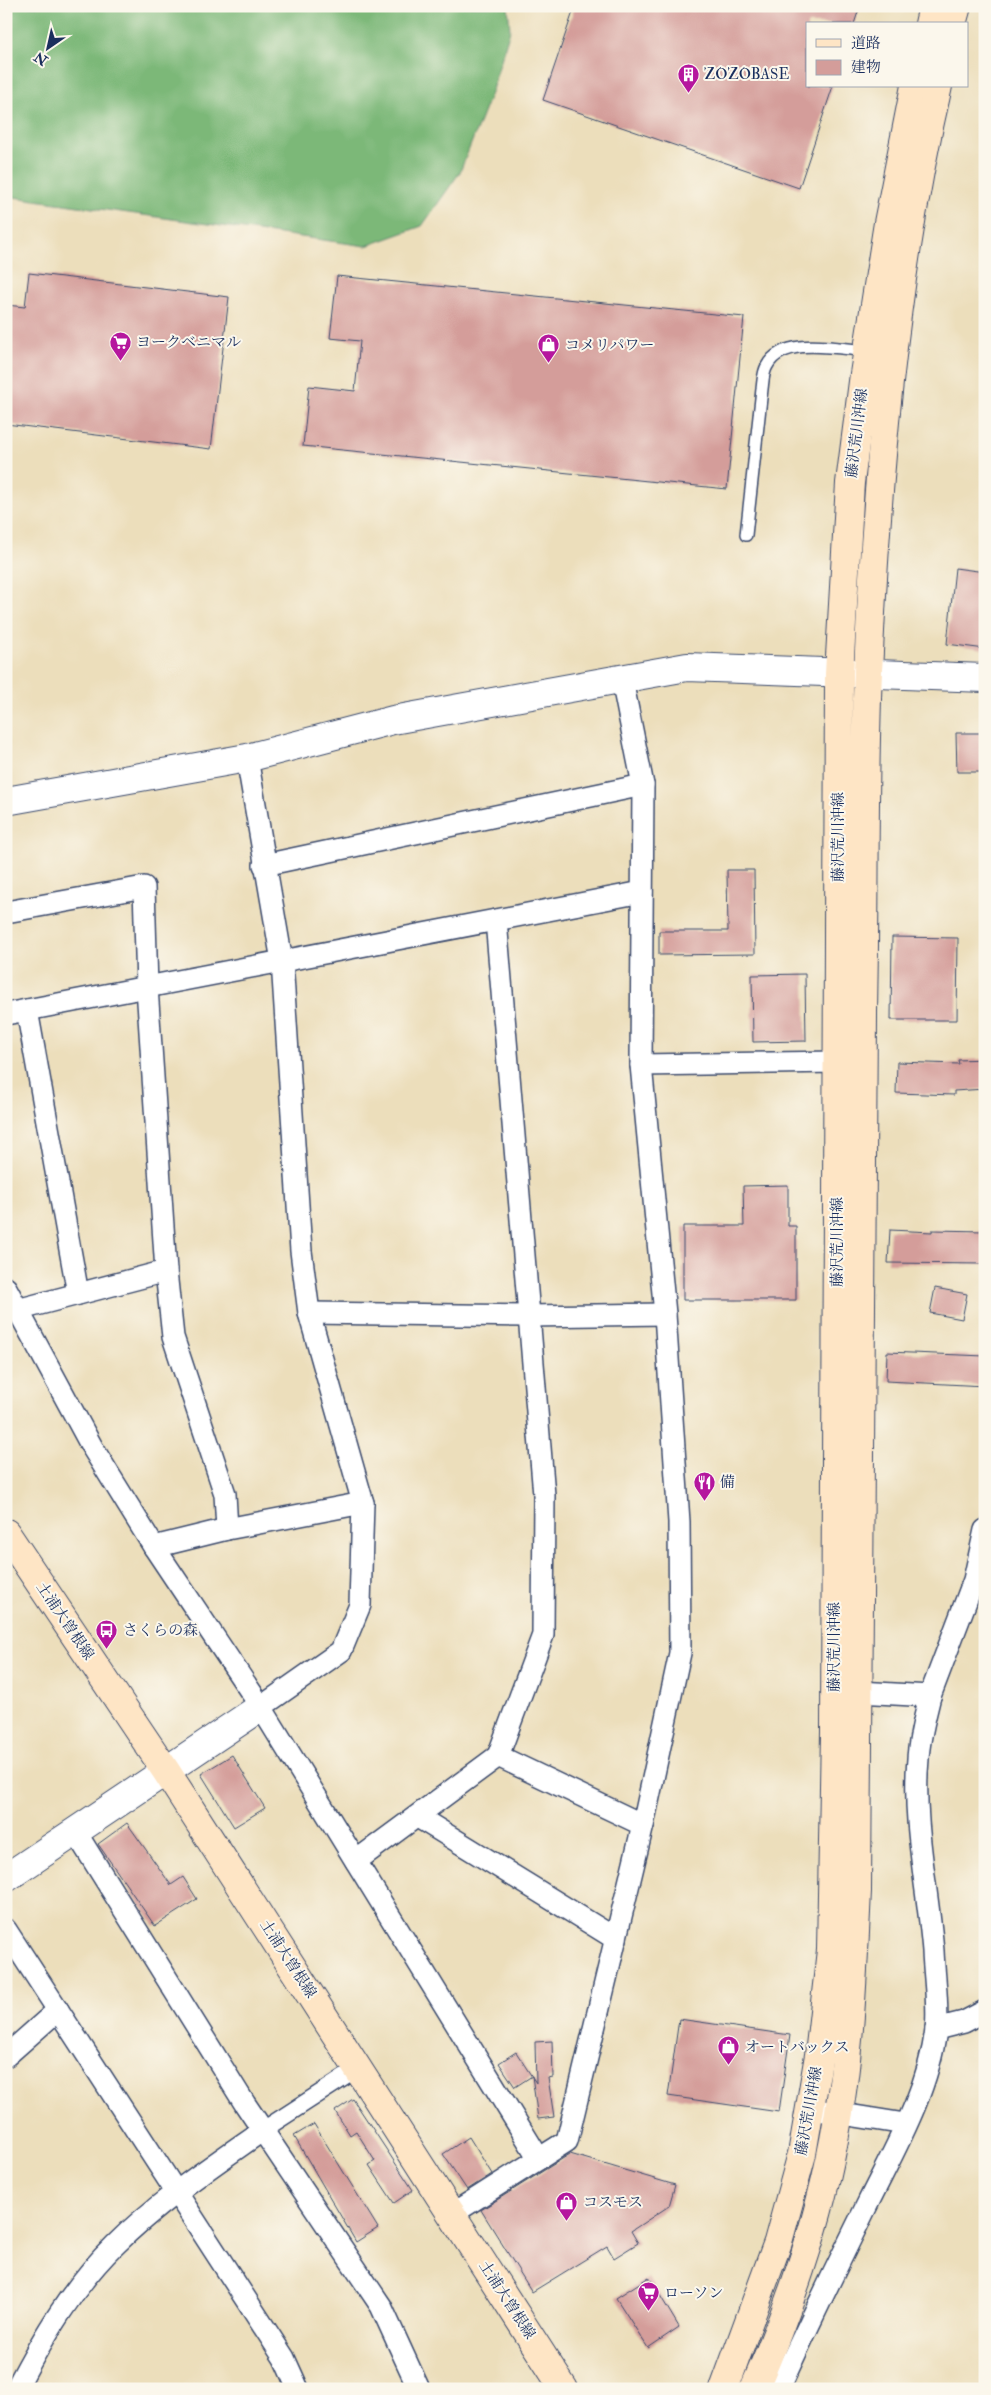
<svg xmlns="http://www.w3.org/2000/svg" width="991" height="2395" font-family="'IM FELL Double Pica','Noto Serif JP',serif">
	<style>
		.forest { fill: #7bb878; stroke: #4b746b }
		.building { fill: #d49d9a }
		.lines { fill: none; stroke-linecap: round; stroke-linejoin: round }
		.service-casing { stroke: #3a496c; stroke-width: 14 }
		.pedestrian-casing { stroke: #3a496c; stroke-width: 19 }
		.minor-casing { stroke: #3a496c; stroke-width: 24 }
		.tertiary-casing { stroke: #3a496c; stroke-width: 30 }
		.secondary-casing { stroke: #3a496c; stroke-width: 30 }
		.service { stroke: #fff; stroke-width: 11 }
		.pedestrian { stroke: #fff; stroke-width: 16 }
		.minor { stroke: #fff; stroke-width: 21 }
		.tertiary { stroke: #fff; stroke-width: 28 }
		.secondary { stroke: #fee5c5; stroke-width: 28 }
		.labels { text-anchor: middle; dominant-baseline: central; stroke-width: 4; stroke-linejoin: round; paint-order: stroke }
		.poi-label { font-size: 15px; fill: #1b2f5e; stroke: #fbf7ec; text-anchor: start }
		.street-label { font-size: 15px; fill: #1b2f5e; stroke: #fbf7ec }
	</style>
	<rect width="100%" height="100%" fill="#fbf7ec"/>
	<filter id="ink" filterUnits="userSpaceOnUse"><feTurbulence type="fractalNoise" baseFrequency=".02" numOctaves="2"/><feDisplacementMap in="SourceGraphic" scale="10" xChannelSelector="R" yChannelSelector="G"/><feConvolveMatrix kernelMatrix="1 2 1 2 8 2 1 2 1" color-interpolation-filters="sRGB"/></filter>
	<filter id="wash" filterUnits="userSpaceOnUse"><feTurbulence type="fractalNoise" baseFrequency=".0096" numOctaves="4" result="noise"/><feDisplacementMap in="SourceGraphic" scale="20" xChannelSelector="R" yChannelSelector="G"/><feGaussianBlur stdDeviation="1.12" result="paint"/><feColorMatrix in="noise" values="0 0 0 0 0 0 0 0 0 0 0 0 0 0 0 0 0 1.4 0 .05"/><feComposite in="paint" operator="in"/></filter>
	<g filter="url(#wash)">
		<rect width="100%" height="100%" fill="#ecdebb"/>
		<path class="forest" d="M6,6H508L510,30L491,93L460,172L422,226L366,246L6,196Z"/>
		<g id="blocks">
			<g class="building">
				<path d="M575,6H860L854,24H807V86H833L799,188L543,100Z"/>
				<path d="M29,273L229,297L211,449L6,424V305L25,307Z"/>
				<path d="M337,276L744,317L727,489L303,446L309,386L355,391L360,341L330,338Z"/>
				<path d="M955,568L985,572V649L947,644Z"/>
				<path d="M956,733H985V772H957Z"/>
				<path d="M727,870H754L755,954L659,955V931H728Z"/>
				<path d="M892,937L958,938L957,1020H891Z"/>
				<path d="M805,974L806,1041L753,1042L752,975Z"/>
				<path d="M985,1059V1089L954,1091V1095L896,1093L897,1062L959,1064L958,1060Z"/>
				<path d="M788,1185V1226H796V1300H683V1226H744L743,1186Z"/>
				<path d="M890,1230L932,1232V1230L985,1231V1264L888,1263Z"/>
				<path d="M935,1288L967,1294L962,1319L930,1313Z"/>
				<path d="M887,1352L985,1356V1386L886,1381Z"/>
				<path d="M232,1755L265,1808L234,1827L201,1774Z"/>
				<path d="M127,1823L171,1885L183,1877L197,1899L155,1926L98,1844Z"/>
				<path d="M679,2019L790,2035L779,2112L668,2096Z"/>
				<path d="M552,2041L553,2077L548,2078L554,2117L538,2119L532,2076L515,2087L499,2063L516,2052L536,2083L535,2042Z"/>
				<path d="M353,2099L413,2190L394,2203L369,2165L375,2161L356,2131L350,2135L335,2111Z"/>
				<path d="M314,2124L378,2228L356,2242L294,2136Z"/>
				<path d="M469,2137L492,2174L467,2190L443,2154Z"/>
				<path d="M570,2154L675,2185L669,2206L631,2231L638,2243L614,2258L607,2246L532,2292L481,2210Z"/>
				<path d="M649,2277L679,2327L648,2348L616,2298Z"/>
			</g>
		</g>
	</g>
	<g filter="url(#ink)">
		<use href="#blocks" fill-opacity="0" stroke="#3a496c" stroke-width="1"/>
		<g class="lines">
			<defs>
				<path id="service" d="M746,535L762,389C763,382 763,372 767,366C783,335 839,349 868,351"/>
				<path id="pedestrian" d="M263,2130L348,2075"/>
				<g id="minor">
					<path d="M247,758L282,961L301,1251L309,1313L363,1503L360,1605L341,1651L261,1707"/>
					<path d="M264,865L643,785"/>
					<path d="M6,912L144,887L147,987L166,1271L173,1337L225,1494L227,1529"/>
					<path d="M27,1010L78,1294"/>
					<path d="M6,1014L642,892"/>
					<path d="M641,1065L838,1062"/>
					<path d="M6,1288L92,1447L154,1547L261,1707L538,2157"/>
					<path d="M17,1310L166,1271"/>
					<path d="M309,1313L528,1316L665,1314"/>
					<path d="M154,1547L227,1529L363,1503"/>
					<path d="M859,1692L930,1696L974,1580L985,1530"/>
					<path d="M498,1756L643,1825"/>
					<path d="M418,1817L616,1939"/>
					<path d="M75,1831L245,2104L381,2306L419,2389"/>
					<path d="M356,1861L498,1756L543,1635L544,1495L496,920"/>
					<path d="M6,1930L284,2358L298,2389"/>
					<path d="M936,2029L964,2022L985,2011"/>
					<path d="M6,2056L58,2010"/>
					<path d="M811,2109L905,2124"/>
					<path d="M452,2214L567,2141L643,1825L680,1653L679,1522L665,1314L641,1065L643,785L622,680"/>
					<path d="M16,2389C43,2337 73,2286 115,2245C159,2201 212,2166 263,2130"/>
					<path d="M779,2389C807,2327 837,2266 867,2205C894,2150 928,2092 936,2030C939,2005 934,1977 933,1951C928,1889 912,1821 918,1759C919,1738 925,1717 930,1696"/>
				</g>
				<g id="tertiary">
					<path d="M6,801L247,758L393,720L687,667L985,678"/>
					<path d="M6,1878L261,1707"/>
				</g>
				<g id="secondary">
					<path d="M929,24L933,6"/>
					<path d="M952,24L957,6"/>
					<path d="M6,1533L166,1771L564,2389"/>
					<path d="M724,2389L778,2242L802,2154L819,2055L831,1950L835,1732L839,674L850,483L864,374L888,223L915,86"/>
					<path d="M754,2389C789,2309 818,2226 834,2140C850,2058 853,1974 857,1891C860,1575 859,1260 864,945C865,854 864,763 868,672C877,476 893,278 938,86"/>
				</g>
			</defs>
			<use href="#service" class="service-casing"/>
			<use href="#pedestrian" class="pedestrian-casing"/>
			<use href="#minor" class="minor-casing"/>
			<use href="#tertiary" class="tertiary-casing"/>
			<use href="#secondary" class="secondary-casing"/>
			<use href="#service" class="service"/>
			<use href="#pedestrian" class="pedestrian"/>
			<use href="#minor" class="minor"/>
			<use href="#tertiary" class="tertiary"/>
			<use href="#secondary" class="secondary"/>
		</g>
	</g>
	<defs>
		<symbol id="building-pin" viewBox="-11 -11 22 30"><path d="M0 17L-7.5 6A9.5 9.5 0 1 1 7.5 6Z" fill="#b5179e" stroke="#fbf7ec"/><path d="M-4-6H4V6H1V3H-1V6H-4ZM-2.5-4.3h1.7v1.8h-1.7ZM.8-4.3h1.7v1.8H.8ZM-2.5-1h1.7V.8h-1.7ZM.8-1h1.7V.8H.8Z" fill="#fff"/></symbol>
		<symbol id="supermarket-pin" viewBox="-11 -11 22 30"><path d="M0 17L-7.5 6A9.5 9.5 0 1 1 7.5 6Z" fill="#b5179e" stroke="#fbf7ec"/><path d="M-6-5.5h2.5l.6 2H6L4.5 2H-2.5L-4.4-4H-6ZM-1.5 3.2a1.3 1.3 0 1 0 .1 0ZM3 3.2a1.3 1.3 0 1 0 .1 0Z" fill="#fff"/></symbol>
		<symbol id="shop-pin" viewBox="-11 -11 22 30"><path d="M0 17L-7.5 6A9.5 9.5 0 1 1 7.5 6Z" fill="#b5179e" stroke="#fbf7ec"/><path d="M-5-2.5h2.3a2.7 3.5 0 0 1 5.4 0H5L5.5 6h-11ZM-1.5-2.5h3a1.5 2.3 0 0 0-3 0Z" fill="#fff"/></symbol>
		<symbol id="restaurant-pin" viewBox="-11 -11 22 30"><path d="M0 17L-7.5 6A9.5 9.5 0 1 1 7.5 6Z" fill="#b5179e" stroke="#fbf7ec"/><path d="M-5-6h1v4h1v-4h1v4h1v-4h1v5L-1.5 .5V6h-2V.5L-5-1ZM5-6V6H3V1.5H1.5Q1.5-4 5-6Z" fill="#fff"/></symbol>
		<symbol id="bus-pin" viewBox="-11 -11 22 30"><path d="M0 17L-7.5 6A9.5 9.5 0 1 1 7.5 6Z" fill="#b5179e" stroke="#fbf7ec"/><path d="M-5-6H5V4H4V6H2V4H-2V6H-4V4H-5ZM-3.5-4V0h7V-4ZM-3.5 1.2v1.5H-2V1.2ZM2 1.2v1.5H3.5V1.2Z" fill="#fff"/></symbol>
	</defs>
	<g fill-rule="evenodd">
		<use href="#building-pin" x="676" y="62" width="25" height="34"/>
		<use href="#supermarket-pin" x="108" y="330" width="25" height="34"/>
		<use href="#shop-pin" x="536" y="332" width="25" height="34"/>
		<use href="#restaurant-pin" x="692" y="1470" width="25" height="34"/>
		<use href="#bus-pin" x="94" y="1618" width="25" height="34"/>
		<use href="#shop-pin" x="716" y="2034" width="25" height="34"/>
		<use href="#shop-pin" x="554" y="2190" width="25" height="34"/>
		<use href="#supermarket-pin" x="636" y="2280" width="25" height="34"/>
	</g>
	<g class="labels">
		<g class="poi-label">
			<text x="704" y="74">ZOZOBASE</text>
			<text x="136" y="342">ヨークベニマル</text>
			<text x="565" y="345">コメリパワー</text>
			<text x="720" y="1482">備</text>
			<text x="123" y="1630">さくらの森</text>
			<text x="745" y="2047">オートバックス</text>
			<text x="583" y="2202">コスモス</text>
			<text x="664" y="2293">ローソン</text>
		</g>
		<g class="street-label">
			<text transform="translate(857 433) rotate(-83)">藤沢荒川沖線</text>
			<text transform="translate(838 837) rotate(-90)">藤沢荒川沖線</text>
			<text transform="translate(837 1242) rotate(-90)">藤沢荒川沖線</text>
			<text transform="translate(65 1621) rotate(56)">土浦大曽根線</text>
			<text transform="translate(834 1647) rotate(-90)">藤沢荒川沖線</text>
			<text transform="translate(288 1959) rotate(57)">土浦大曽根線</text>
			<text transform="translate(809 2111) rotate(-80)">藤沢荒川沖線</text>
			<text transform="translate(507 2300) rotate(57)">土浦大曽根線</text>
		</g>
	</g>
	<rect width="991" height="2395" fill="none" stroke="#fbf7ec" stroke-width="25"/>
	<rect x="806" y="22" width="162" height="65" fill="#fbf7ec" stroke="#a1a7b3"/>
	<rect x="816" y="39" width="25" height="8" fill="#fee5c5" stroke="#a1a7b3"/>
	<text x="851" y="48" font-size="15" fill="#1b2f5e">道路</text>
	<rect x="816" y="60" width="25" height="15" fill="#d49d9a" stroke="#a1a7b3"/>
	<text x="851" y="72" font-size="15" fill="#1b2f5e">建物</text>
	<g transform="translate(48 48) rotate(214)" stroke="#fbf7ec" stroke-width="4" paint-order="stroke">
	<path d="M0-4L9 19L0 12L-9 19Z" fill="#1b2f5e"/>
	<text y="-8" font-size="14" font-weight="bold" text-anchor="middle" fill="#1b2f5e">N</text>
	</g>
</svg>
